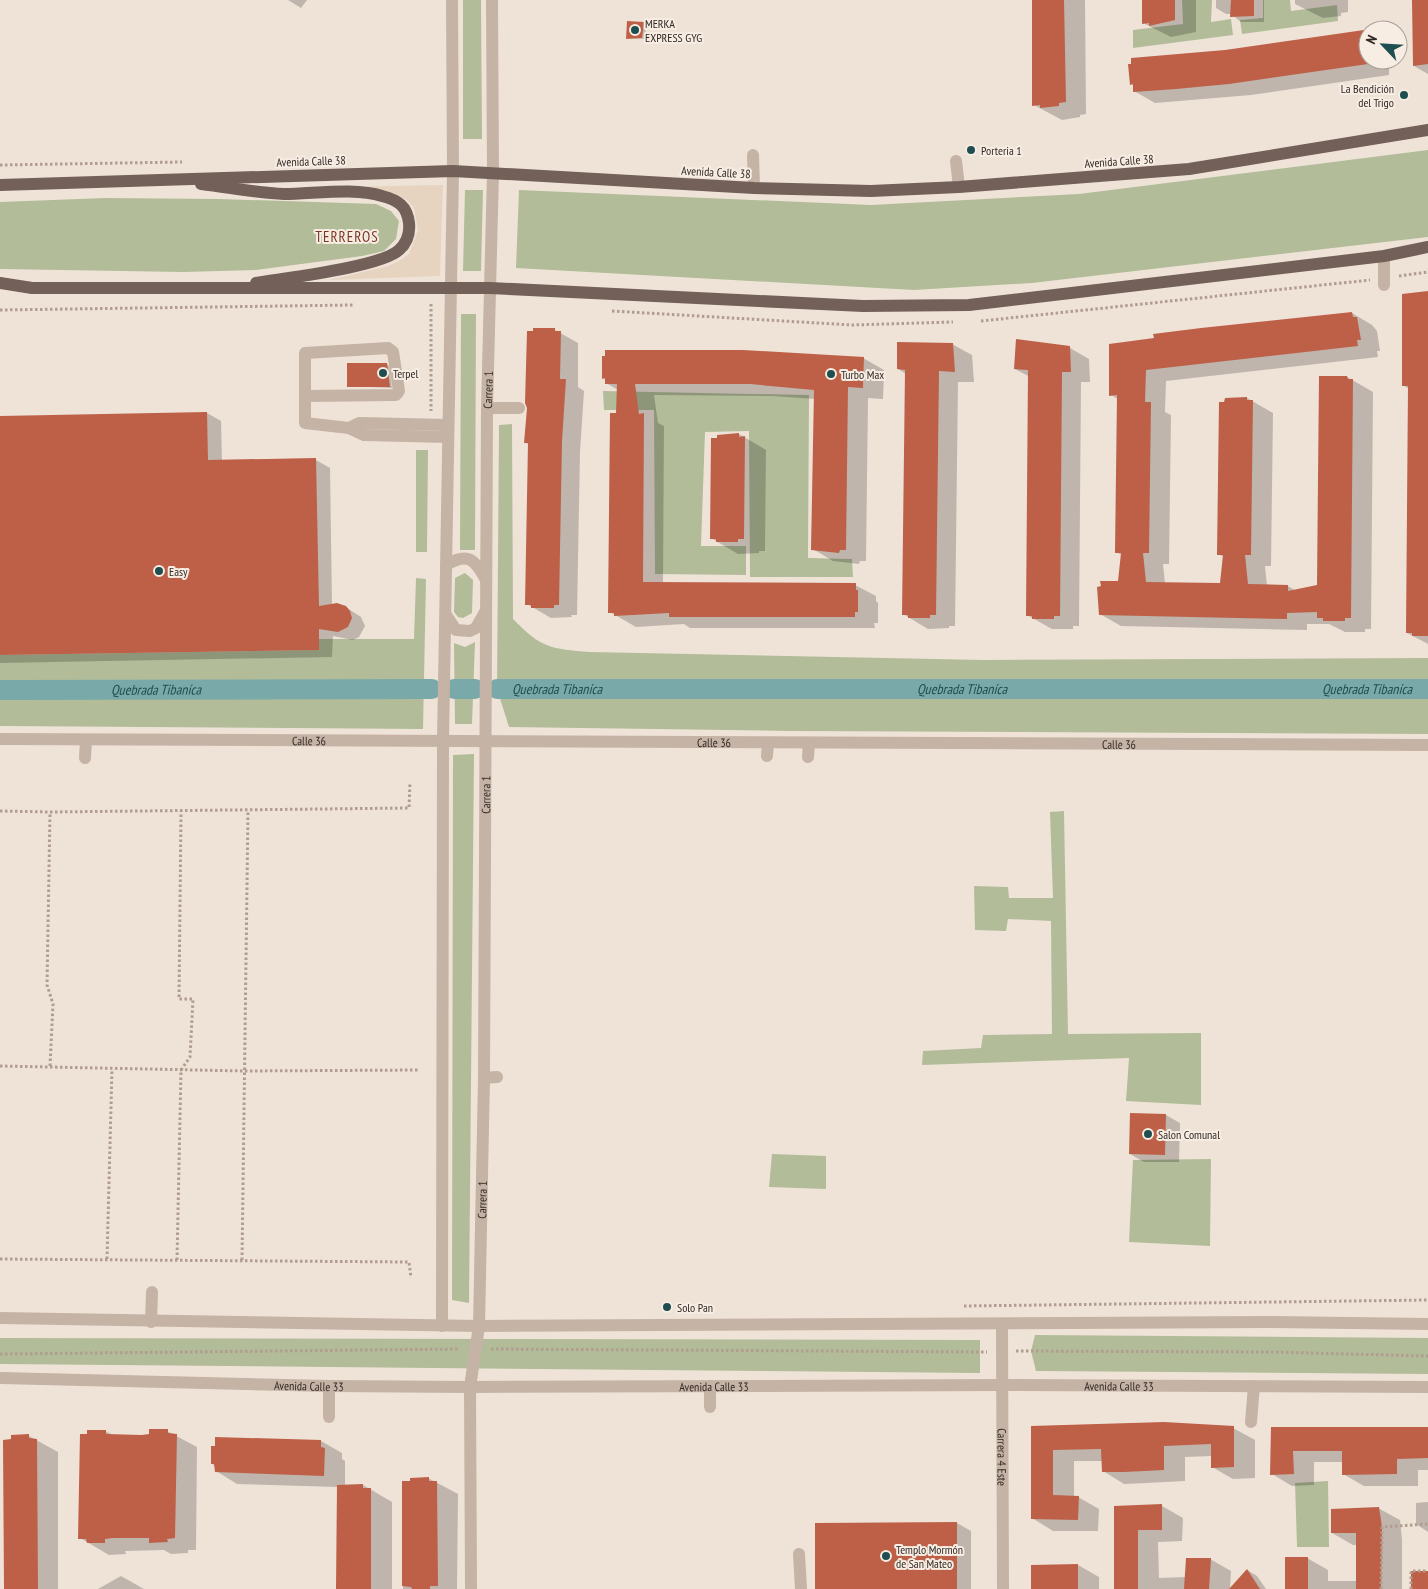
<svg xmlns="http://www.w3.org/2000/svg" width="1428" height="1589" font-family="'PT Sans Narrow',sans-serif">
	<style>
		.green { fill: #b2bc99 }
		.plaza { fill: #e6d4c0 }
		.shadow { fill: #0003 }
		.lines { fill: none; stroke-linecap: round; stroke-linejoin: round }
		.canal { stroke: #79a9a9; stroke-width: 20 }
		.building { fill: #bd6047 }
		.path { stroke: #b19d8f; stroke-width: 3; stroke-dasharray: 2.5 2.5; stroke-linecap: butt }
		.minor { stroke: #c5b3a5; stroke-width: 12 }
		.major { stroke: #736058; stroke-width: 12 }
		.poi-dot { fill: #1f4e50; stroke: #f7ede3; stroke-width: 2 }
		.labels { text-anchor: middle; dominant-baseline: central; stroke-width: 4; stroke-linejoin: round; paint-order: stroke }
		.poi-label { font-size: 12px; fill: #322926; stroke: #f7ede3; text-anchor: start }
		.street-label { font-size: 12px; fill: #322926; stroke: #f7ede3 }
		.water-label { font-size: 14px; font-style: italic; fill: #1f4e50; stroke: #f7ede3 }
		.quarter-label { font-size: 15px; letter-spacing: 1px; fill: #7b3725; stroke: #f7ede3 }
	</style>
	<rect width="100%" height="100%" fill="#efe3d8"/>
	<g class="green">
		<path d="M463,0H481L482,139H463Z"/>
		<path d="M1182,0H1212L1211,22L1231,19L1233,35L1133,48V30L1183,24Z"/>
		<path d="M1263,0H1290L1291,11L1337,5L1338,21L1242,34L1240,20L1263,18Z"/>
		<path d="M1428,150V237L1032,283L914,290L516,268L519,190L871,205L1079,194Z"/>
		<path d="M465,190H483L481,271H463Z"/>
		<path d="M105,198L219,199L376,204L391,211L399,221L396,239L384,251L362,256L256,270L183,272L0,269V202Z"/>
		<path d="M461,314H476L475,550H460Z"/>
		<path d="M603,391L809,395L808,558L852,559L853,577H750L749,431L705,432L701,546H746V575L655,574L654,410H604Z"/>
		<path d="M512,424L513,619C541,648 551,649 590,652L984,660L1428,658V734L791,731L509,727L497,689L499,425Z"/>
		<path d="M416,450H428L427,552H416Z"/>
		<path d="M465,573L473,580L472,613L463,618L458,617L454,612L455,578Z"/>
		<path d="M416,578L426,579L423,729L0,726V655L318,650L319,639H414Z"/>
		<path d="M475,642L472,724H455L454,643L465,647Z"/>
		<path d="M474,754L469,1303L452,1300L453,755Z"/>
		<path d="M1064,811L1068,1034L1201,1033V1105L1126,1101L1129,1058L922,1065L923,1051L981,1048L983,1035L1052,1034L1051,921L1008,919L1006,931L975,930L974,886L1008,887L1009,898H1053L1050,812Z"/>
		<path d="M772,1154L826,1156V1189L769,1187Z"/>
		<path d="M1211,1159L1210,1246L1129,1242L1133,1160Z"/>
		<path d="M1035,1335L1428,1338V1374L1036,1371L1031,1351Z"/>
		<path d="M0,1338L980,1340V1373L0,1364Z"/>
		<path d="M1328,1481L1329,1547H1297L1295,1483Z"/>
	</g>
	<path class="plaza" d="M443,185L440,276L329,280L388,266L399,261L409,254L418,230L414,208L407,200L396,194L327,187Z"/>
	<g class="shadow">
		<path d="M288,0H307L301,8Z"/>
		<path d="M1032,0H1085L1086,114L1080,115V117L1062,120L1034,105Z"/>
		<path d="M1143,0H1196V32L1171,37L1143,23Z"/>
		<path d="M1216,0H1264V22H1241L1231,14H1226L1216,8Z"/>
		<path d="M1295,0H1348V12L1341,13V16L1323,18L1295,4Z"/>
		<path d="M1414,0H1428V74L1414,66Z"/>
		<path d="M643,23L646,25L645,39L627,38Z"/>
		<path d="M1364,31L1368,34V60H1389V75L1251,95L1155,103L1134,91V86L1131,84L1226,51Z"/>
		<path d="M1428,293V644L1407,633L1409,389L1403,385Z"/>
		<path d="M1352,313L1372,325L1377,331L1380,351H1377L1378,357L1166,381L1165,412L1171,415L1169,564H1163L1165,584L1221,585L1224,557L1218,554L1247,398L1273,413L1271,566H1265L1267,586H1288L1296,591L1318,586L1347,377L1373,392L1371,629H1365V632H1345L1329,624H1307V630L1121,626L1100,614L1119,583L1122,555L1116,552L1118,399L1111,395L1110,345Z"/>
		<path d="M534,329L555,330L578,343V387L584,391L580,452L577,615H571L572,617L551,618L527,604L529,445L525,442Z"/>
		<path d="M952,344L972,355L974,382H958L955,626H949V628L928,629L903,614L906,374L898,369Z"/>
		<path d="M1070,348L1089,359L1090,382H1081L1079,626H1073V629H1052L1027,615L1030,377L1015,369Z"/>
		<path d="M863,358L884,370L883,399L868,398L866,561H860L859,564L833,561L813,549L815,399L772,396L654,395L658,423L664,426L663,584L855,585L876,596V601L878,603V623H874L875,628H690L684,624L636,627L610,612L618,390L606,383L604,378Z"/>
		<path d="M386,364L389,366L392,388L348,386Z"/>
		<path d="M207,413L221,421L222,461L316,460L330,468L332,605L347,608L361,617L365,626L359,637L353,640L333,636L332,657L0,663V417Z"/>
		<path d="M739,434L766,450L765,551H759V553L738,554L711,538Z"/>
		<path d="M1166,1115L1180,1123L1179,1162H1144L1130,1154Z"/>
		<path d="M1032,1427L1233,1428L1255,1440V1478L1233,1479L1212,1467V1456L1185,1457V1481L1146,1483L1124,1484L1103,1471V1461H1074V1497H1078L1099,1509L1098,1531H1053L1032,1518Z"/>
		<path d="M1272,1428L1428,1429V1470H1418V1486H1364L1343,1474V1462H1314V1485L1292,1486L1272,1474Z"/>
		<path d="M105,1431L113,1435L142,1436L167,1431L197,1447L196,1550H188V1553L171,1554L164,1550L125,1551L126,1554L109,1555L80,1538Z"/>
		<path d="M12,1436H29L58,1452V1589H5Z"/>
		<path d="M321,1441L342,1453V1459L345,1461V1486L363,1485L392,1502V1589H337L338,1487L237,1484L216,1471L215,1465L212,1464Z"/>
		<path d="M428,1478L458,1494L457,1589H403L404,1482Z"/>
		<path d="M1428,1502V1532L1416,1524V1503Z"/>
		<path d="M1162,1506L1183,1518L1182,1541L1158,1542L1159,1578L1186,1577L1210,1559L1231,1571L1230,1589H1115V1507Z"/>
		<path d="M1378,1508L1400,1520L1402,1540V1589H1286L1307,1558L1328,1570V1581H1357V1545H1353L1332,1533Z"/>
		<path d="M957,1523L971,1531V1589H816Z"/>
		<path d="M1078,1565L1099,1577V1589H1032V1566Z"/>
		<path d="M1247,1570L1257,1576L1266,1589H1231Z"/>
		<path d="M121,1576L144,1589H98Z"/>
	</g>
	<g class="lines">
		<g class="canal">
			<path d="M454,689H475"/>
			<path id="s1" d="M497,689H1428"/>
			<path id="s2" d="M0,690L432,689"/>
		</g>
	</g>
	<g class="building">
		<path d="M1032,0H1064L1066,102L1059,103V106L1040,108V105L1032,106Z"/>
		<path d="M1142,0H1175V20L1149,26V23L1142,24Z"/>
		<path d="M1231,0H1254V16L1230,17Z"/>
		<path d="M1412,0H1428V64L1413,66Z"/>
		<path d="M627,21L644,22L642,38L626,39Z"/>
		<path d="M1364,30V36L1368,35V64L1229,84L1176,89L1133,92V84L1130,85L1128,64H1131V58L1225,50Z"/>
		<path d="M1428,291V636H1412V633H1406L1408,386H1402V294Z"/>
		<path d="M1352,312L1353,317H1357L1361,340H1357L1358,346L1146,370L1145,402H1151L1149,553H1143L1146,582L1220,583L1223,555H1217L1219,402H1224L1225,398L1247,397V400H1253L1251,555H1245L1248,584L1288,585V591L1317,585L1319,376H1347L1348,379H1353L1351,618H1345V621H1323V618H1317V612L1287,613V619L1099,615L1097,587L1101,586L1100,581H1118L1121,553H1115L1117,395L1109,396V344L1154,338L1153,334L1201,328Z"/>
		<path d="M533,328H555V331H561L560,379H566L562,441L559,605H554V608H531V605H525L528,443H524L527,408L525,403L527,331H533Z"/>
		<path d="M1016,339L1070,346L1071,372H1062L1060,616H1054V619H1032V616H1026L1028,370L1014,369Z"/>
		<path d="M897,342L953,343L955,372L939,371L936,615H930V618H908V615H902L905,370L897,369Z"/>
		<path d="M605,350H743L864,357L863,388L848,387L846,550H840L839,553L811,550L814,390L750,384H635L639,414L644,413L643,582L856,583V590H858V612H855V617H669V613L614,616V613H608L610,413H616L617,384H605V378L602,379V356H605Z"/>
		<path d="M347,363H387L390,387H347Z"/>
		<path d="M207,412L208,460L316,458L319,606L337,603L346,606L350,611L352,618L348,627L338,632L319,629V650L0,655V416Z"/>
		<path d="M739,433V437L745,436L744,539H738V542H716V539H710L711,438H717V435Z"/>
		<path d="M1130,1113L1166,1114L1165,1155L1129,1154Z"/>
		<path d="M1164,1422L1234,1426V1467L1211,1468V1444L1164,1446V1470L1124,1472H1102L1101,1449L1053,1450V1495L1079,1496L1078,1520L1031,1519V1426Z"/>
		<path d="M1271,1427H1428V1458L1397,1459V1474L1342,1475V1451H1293L1294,1474L1270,1475Z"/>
		<path d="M149,1429H168V1433L177,1434L175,1538L167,1539L168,1542L149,1543V1538H113L105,1539V1543H87L86,1539H78L80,1434H87V1430H106V1434L142,1435L149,1434Z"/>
		<path d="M29,1434V1438L37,1439L38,1589H4L3,1440L11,1439V1435Z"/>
		<path d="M215,1437L321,1440V1447L325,1448L324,1476L215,1472L214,1464H211V1446H215Z"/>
		<path d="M429,1477V1481H437L438,1586H430V1589H412L411,1587L402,1586V1481H410V1478Z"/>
		<path d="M363,1484V1488H371V1589H336L337,1485Z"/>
		<path d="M1162,1504V1530H1138V1589H1114V1506Z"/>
		<path d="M1379,1507L1382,1527L1381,1589H1356V1533H1331V1509Z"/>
		<path d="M957,1522V1589H815V1523Z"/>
		<rect x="1285" y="1557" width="23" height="32"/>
		<path d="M1186,1558H1211L1209,1589H1184Z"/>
		<path d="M1078,1564V1589H1031V1565Z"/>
		<path d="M1247,1569L1260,1589H1229Z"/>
		<rect x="1411" y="1571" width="17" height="18"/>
	</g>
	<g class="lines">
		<g class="path">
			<path d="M0,165L182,162"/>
			<path d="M1399,276L1428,272"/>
			<path d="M431,304V411"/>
			<path d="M0,310L353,305"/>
			<path d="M612,311L852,325L953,322"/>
			<path d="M981,321L1370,280"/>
			<path d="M0,811L50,812L409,808L410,782"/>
			<path d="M0,1066L245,1071L420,1070"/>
			<path d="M50,1066L53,1004L47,985L50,812"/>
			<path d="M0,1259L409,1262L411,1278"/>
			<path d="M107,1259L112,1069"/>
			<path d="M177,1260L181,1070L190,1057L193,999H179L181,811"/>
			<path d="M242,1260L248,810"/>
			<path d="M964,1306L1428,1300"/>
			<path d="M491,1349L987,1352"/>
			<path d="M1016,1351L1272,1352L1428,1356"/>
			<path d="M0,1354L460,1349"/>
			<path d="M1381,1589L1382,1527L1428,1524"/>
			<path d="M1411,1589V1571H1428"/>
		</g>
		<g class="minor">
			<path d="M753,155L754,188"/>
			<path d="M956,161L959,187"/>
			<path d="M1384,256V285"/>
			<path d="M305,396L396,395L399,391L393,352L388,348L305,353V423L349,428L364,435L448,437"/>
			<path d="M487,408H519"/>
			<path d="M349,428L359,423L448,425"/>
			<path d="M446,565C468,552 475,559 486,580"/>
			<path d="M446,615L456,630L470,631L476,628L485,612"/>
			<path id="s3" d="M0,739L1428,745"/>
			<path d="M767,756L768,743"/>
			<path d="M808,757L809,743"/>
			<path d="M85,758L86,740"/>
			<path d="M484,1078L497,1077"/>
			<path d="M0,1318L479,1326L1271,1322L1428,1324"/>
			<path d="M151,1322L152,1292"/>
			<path id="s4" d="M1002,1325L1003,1589"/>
			<path d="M442,1326L443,741L453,171L452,0"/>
			<path id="s5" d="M0,1378L329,1386L470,1387L1002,1385L1428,1387"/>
			<path d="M329,1386V1417"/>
			<path d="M710,1386V1407"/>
			<path d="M1251,1422L1254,1386"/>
			<path d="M799,1554L801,1589"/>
			<path id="s6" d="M471,1589L470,1387L479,1326L484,1078L487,408L493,173L492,0"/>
		</g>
		<g class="major">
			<path d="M201,184C228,187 256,193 284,194C313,194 355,187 382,196C398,200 407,206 409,223C410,233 407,243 399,250C381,267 285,278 256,283"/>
			<path d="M0,185L453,171L754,188L871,191L959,187L1189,169L1428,130"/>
			<path d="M0,283L32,288H490L863,306L969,305L1384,256L1428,247"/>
		</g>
	</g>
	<g class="poi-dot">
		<circle cx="635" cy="30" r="5"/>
		<circle cx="1404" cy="95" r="5"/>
		<circle cx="971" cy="150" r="5"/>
		<circle cx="383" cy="373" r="5"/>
		<circle cx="831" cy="374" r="5"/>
		<circle cx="159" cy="571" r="5"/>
		<circle cx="1148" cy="1134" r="5"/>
		<circle cx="667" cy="1307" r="5"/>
		<circle cx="886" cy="1556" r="5"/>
	</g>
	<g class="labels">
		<g class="poi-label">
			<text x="645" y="23">MERKA<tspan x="645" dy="14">EXPRESS GYG</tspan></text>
			<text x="1394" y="88" text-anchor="end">La Bendición<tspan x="1394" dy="14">del Trigo</tspan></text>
			<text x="981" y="150">Porteria 1</text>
			<text x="393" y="373">Terpel</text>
			<text x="841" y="374">Turbo Max</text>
			<text x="169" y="571">Easy</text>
			<text x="1158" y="1134">Salon Comunal</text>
			<text x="677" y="1307">Solo Pan</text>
			<text x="896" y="1549">Templo Mormón<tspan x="896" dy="14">de San Mateo</tspan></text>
		</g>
		<g class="street-label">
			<text transform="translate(311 161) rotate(-2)">Avenida Calle 38</text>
			<text transform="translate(1119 161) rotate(-4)">Avenida Calle 38</text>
			<text transform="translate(716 172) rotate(3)">Avenida Calle 38</text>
			<text stroke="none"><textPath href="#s6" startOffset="1200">Carrera 1</textPath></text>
			<text stroke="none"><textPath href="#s3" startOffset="309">Calle 36</textPath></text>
			<text stroke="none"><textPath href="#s3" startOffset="714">Calle 36</textPath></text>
			<text stroke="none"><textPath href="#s3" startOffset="1119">Calle 36</textPath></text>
			<text stroke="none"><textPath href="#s6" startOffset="795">Carrera 1</textPath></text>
			<text stroke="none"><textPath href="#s6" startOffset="390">Carrera 1</textPath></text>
			<text stroke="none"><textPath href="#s5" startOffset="309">Avenida Calle 33</textPath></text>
			<text stroke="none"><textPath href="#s5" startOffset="714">Avenida Calle 33</textPath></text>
			<text stroke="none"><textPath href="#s5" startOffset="1119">Avenida Calle 33</textPath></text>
			<text stroke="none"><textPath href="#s4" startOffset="132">Carrera 4 Este</textPath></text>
		</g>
		<g class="water-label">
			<text stroke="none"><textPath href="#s1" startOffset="60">Quebrada Tibaníca</textPath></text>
			<text stroke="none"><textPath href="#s1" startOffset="465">Quebrada Tibaníca</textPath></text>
			<text stroke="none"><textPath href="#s1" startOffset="870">Quebrada Tibaníca</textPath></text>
			<text stroke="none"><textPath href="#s2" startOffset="156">Quebrada Tibaníca</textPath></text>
		</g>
		<g class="quarter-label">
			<text x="347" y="236">TERREROS</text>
		</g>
	</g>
	<g transform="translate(1383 45) rotate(295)"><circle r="24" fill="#f7ede3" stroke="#a89f97"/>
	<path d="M0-4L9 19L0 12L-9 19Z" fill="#1f4e50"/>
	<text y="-8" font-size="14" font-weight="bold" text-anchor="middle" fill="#322926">N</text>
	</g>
</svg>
